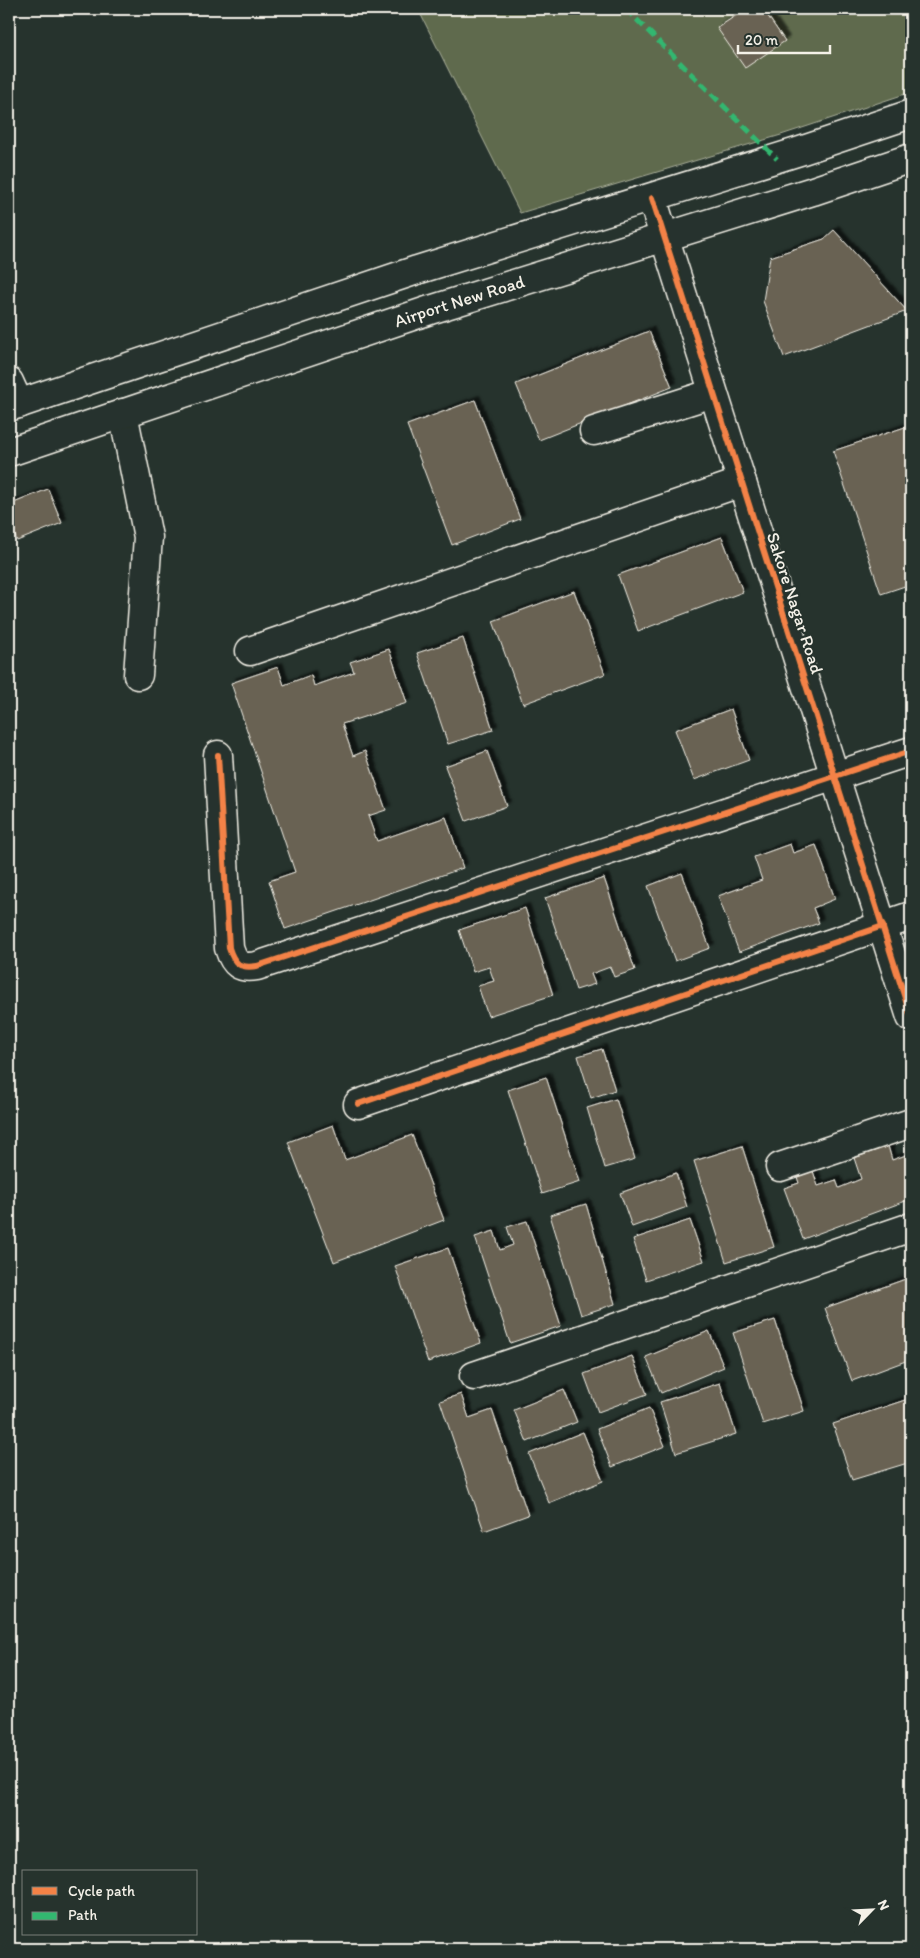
<svg xmlns="http://www.w3.org/2000/svg" width="920" height="1958" font-family="Itim,sans-serif">
	<style>
		.green { fill: #5f6b4d; stroke: #aaae9a }
		.building { fill: #696252; stroke: #f4f1e8; filter: url(#shadow) }
		.lines { fill: none; stroke-linecap: round; stroke-linejoin: round }
		.minor-casing { stroke: #f4f1e8; stroke-width: 31 }
		.major-casing { stroke: #f4f1e8; stroke-width: 31 }
		.minor { stroke: #26332d; stroke-width: 28 }
		.major { stroke: #26332d; stroke-width: 28 }
		.quiet { stroke: #33b770; stroke-width: 5; stroke-dasharray: 10 5; stroke-linecap: butt }
		.cycleway-casing { stroke: #26332d; stroke-width: 9 }
		.cycleway { stroke: #f48246; stroke-width: 6 }
		.labels { text-anchor: middle; dominant-baseline: central; stroke-width: 4.5; stroke-linejoin: round; paint-order: stroke }
		.street-label { font-size: 18px; fill: #f4f1e8; stroke: #26332d }
	</style>
	<defs>
		<filter id="shadow"><feDropShadow dx="4.5" dy="-4.5" stdDeviation="1" flood-color="#0009"/></filter>
	</defs>
	<rect width="100%" height="100%" fill="#26332d"/>
	<filter id="ink" filterUnits="userSpaceOnUse"><feTurbulence type="fractalNoise" baseFrequency=".02" numOctaves="2"/><feDisplacementMap in="SourceGraphic" scale="10" xChannelSelector="R" yChannelSelector="G"/><feConvolveMatrix kernelMatrix="1 2 1 2 8 2 1 2 1" color-interpolation-filters="sRGB"/></filter>
	<g filter="url(#ink)">
		<path class="green" d="M418,9H911V92L781,135L520,213Z"/>
		<g class="building">
			<path d="M746,9H763L785,41L745,68L717,28Z"/>
			<path d="M834,230L907,311L784,357L763,301L770,257L824,239Z"/>
			<path d="M649,331L672,387L539,440L516,384Z"/>
			<path d="M475,400L520,519L452,545L407,425Z"/>
			<path d="M911,425V584L881,594L833,451Z"/>
			<path d="M48,489L62,523L17,541L9,520V505Z"/>
			<path d="M722,537L743,592L638,631L618,575Z"/>
			<path d="M574,591L605,674L523,704L493,621Z"/>
			<path d="M463,638L493,730L448,744L417,653Z"/>
			<path d="M389,649L407,703L342,724L353,756L365,751L386,810L368,816L377,841L446,817L463,868L285,929L269,881L295,872L231,683L278,667L284,685L311,675L314,686L354,672L350,662Z"/>
			<path d="M911,661V676L907,662Z"/>
			<path d="M731,709L749,760L694,780L675,730Z"/>
			<path d="M487,751L507,806L466,821L445,766Z"/>
			<path d="M790,844L793,853L816,845L835,899L813,908L819,923L739,952L718,896L762,880L754,857Z"/>
			<path d="M682,873L710,948L675,961L648,886Z"/>
			<path d="M604,878L635,970L614,977L610,967L591,974L595,984L576,990L545,898Z"/>
			<path d="M525,908L553,995L488,1016L478,986L494,981L489,967L473,972L459,930Z"/>
			<path d="M602,1049L615,1090L591,1098L578,1056Z"/>
			<path d="M546,1077L580,1182L542,1194L508,1090Z"/>
			<path d="M616,1099L635,1159L605,1168L587,1108Z"/>
			<path d="M333,1125L345,1160L412,1135L444,1220L334,1262L288,1142Z"/>
			<path d="M742,1146L774,1247L726,1262L694,1161Z"/>
			<path d="M888,1146L892,1160L909,1154L911,1162V1199L803,1239L784,1188L799,1183L797,1177L813,1171L818,1186L836,1180L839,1188L861,1179L854,1158Z"/>
			<path d="M676,1173L687,1207L632,1227L620,1193Z"/>
			<path d="M586,1204L615,1304L581,1315L550,1215Z"/>
			<path d="M690,1220L704,1261L646,1280L633,1239Z"/>
			<path d="M527,1221L561,1326L510,1343L475,1237L494,1231L500,1250L513,1245L507,1227Z"/>
			<path d="M448,1248L481,1343L428,1362L395,1266Z"/>
			<path d="M911,1277V1359L852,1381L825,1308Z"/>
			<path d="M775,1320L804,1411L763,1424L733,1333Z"/>
			<path d="M709,1331L724,1367L661,1393L646,1357Z"/>
			<path d="M632,1356L647,1394L598,1412L584,1374Z"/>
			<path d="M720,1383L736,1434L676,1453L660,1402Z"/>
			<path d="M564,1390L577,1422L527,1442L514,1410Z"/>
			<path d="M461,1394L469,1418L492,1410L528,1515L484,1531L440,1401Z"/>
			<path d="M911,1398V1462L852,1480L833,1424Z"/>
			<path d="M649,1408L665,1446L612,1467L597,1429Z"/>
			<path d="M583,1432L603,1481L549,1503L529,1454Z"/>
		</g>
		<g class="lines">
			<defs>
				<g id="minor">
					<path d="M652,198L911,1017"/>
					<path d="M9,382L19,404"/>
					<path d="M123,413L148,537L138,675"/>
					<path d="M594,431L713,393"/>
					<path d="M250,651L742,482"/>
					<path d="M218,755L229,948C234,964 240,969 257,966L911,751"/>
					<path d="M358,1104L911,916"/>
					<path d="M780,1167L911,1123"/>
					<path d="M474,1376L911,1227"/>
				</g>
				<g id="major">
					<path d="M9,407L417,270L800,151L911,114"/>
					<path id="s1" d="M9,452L430,310L813,191L911,158"/>
				</g>
			</defs>
			<use href="#minor" class="minor-casing"/>
			<use href="#major" class="major-casing"/>
			<use href="#minor" class="minor"/>
			<use href="#major" class="major"/>
			<path class="quiet" d="M626,9L777,159"/>
			<defs>
				<g id="cycleway">
					<path d="M652,198L911,1017"/>
					<path d="M218,755L229,948C234,964 240,969 257,966L911,751"/>
					<path d="M358,1104L883,926"/>
				</g>
			</defs>
			<use href="#cycleway" class="cycleway-casing"/>
			<use href="#cycleway" class="cycleway"/>
		</g>
	</g>
	<g class="labels">
		<g class="street-label">
			<text stroke="none"><textPath href="#s1" startOffset="475">Airport New Road</textPath></text>
			<text transform="translate(795 603) rotate(72)">Sakore Nagar Road</text>
		</g>
	</g>
	<rect width="920" height="1958" fill="none" stroke="#26332d" stroke-width="30"/>
	<rect x="15" y="15" width="890" height="1928" fill="none" stroke="#f4f1e8" stroke-width="2" filter="url(#ink)"/>
	<rect x="22" y="1870" width="175" height="65" fill="#26332d" stroke="#787f78"/>
	<rect x="32" y="1887" width="25" height="8" fill="#f48246" stroke="#787f78"/>
	<text x="68" y="1896" font-size="15" fill="#f4f1e8">Cycle path</text>
	<rect x="32" y="1912" width="25" height="8" fill="#33b770" stroke="#787f78"/>
	<text x="68" y="1920" font-size="15" fill="#f4f1e8">Path</text>
	<g transform="translate(872 1910) rotate(66)" stroke="#26332d" stroke-width="4" paint-order="stroke">
	<path d="M0-4L9 19L0 12L-9 19Z" fill="#f4f1e8"/>
	<text y="-8" font-size="14" font-weight="bold" text-anchor="middle" fill="#f4f1e8">N</text>
	</g>
	<path d="M738 45v8h92v-8" fill="none" stroke="#f4f1e8" stroke-width="2.5"/>
	<text x="745" y="45" font-size="15" fill="#f4f1e8" stroke="#26332d" stroke-width="4" paint-order="stroke">20 m</text>
</svg>
